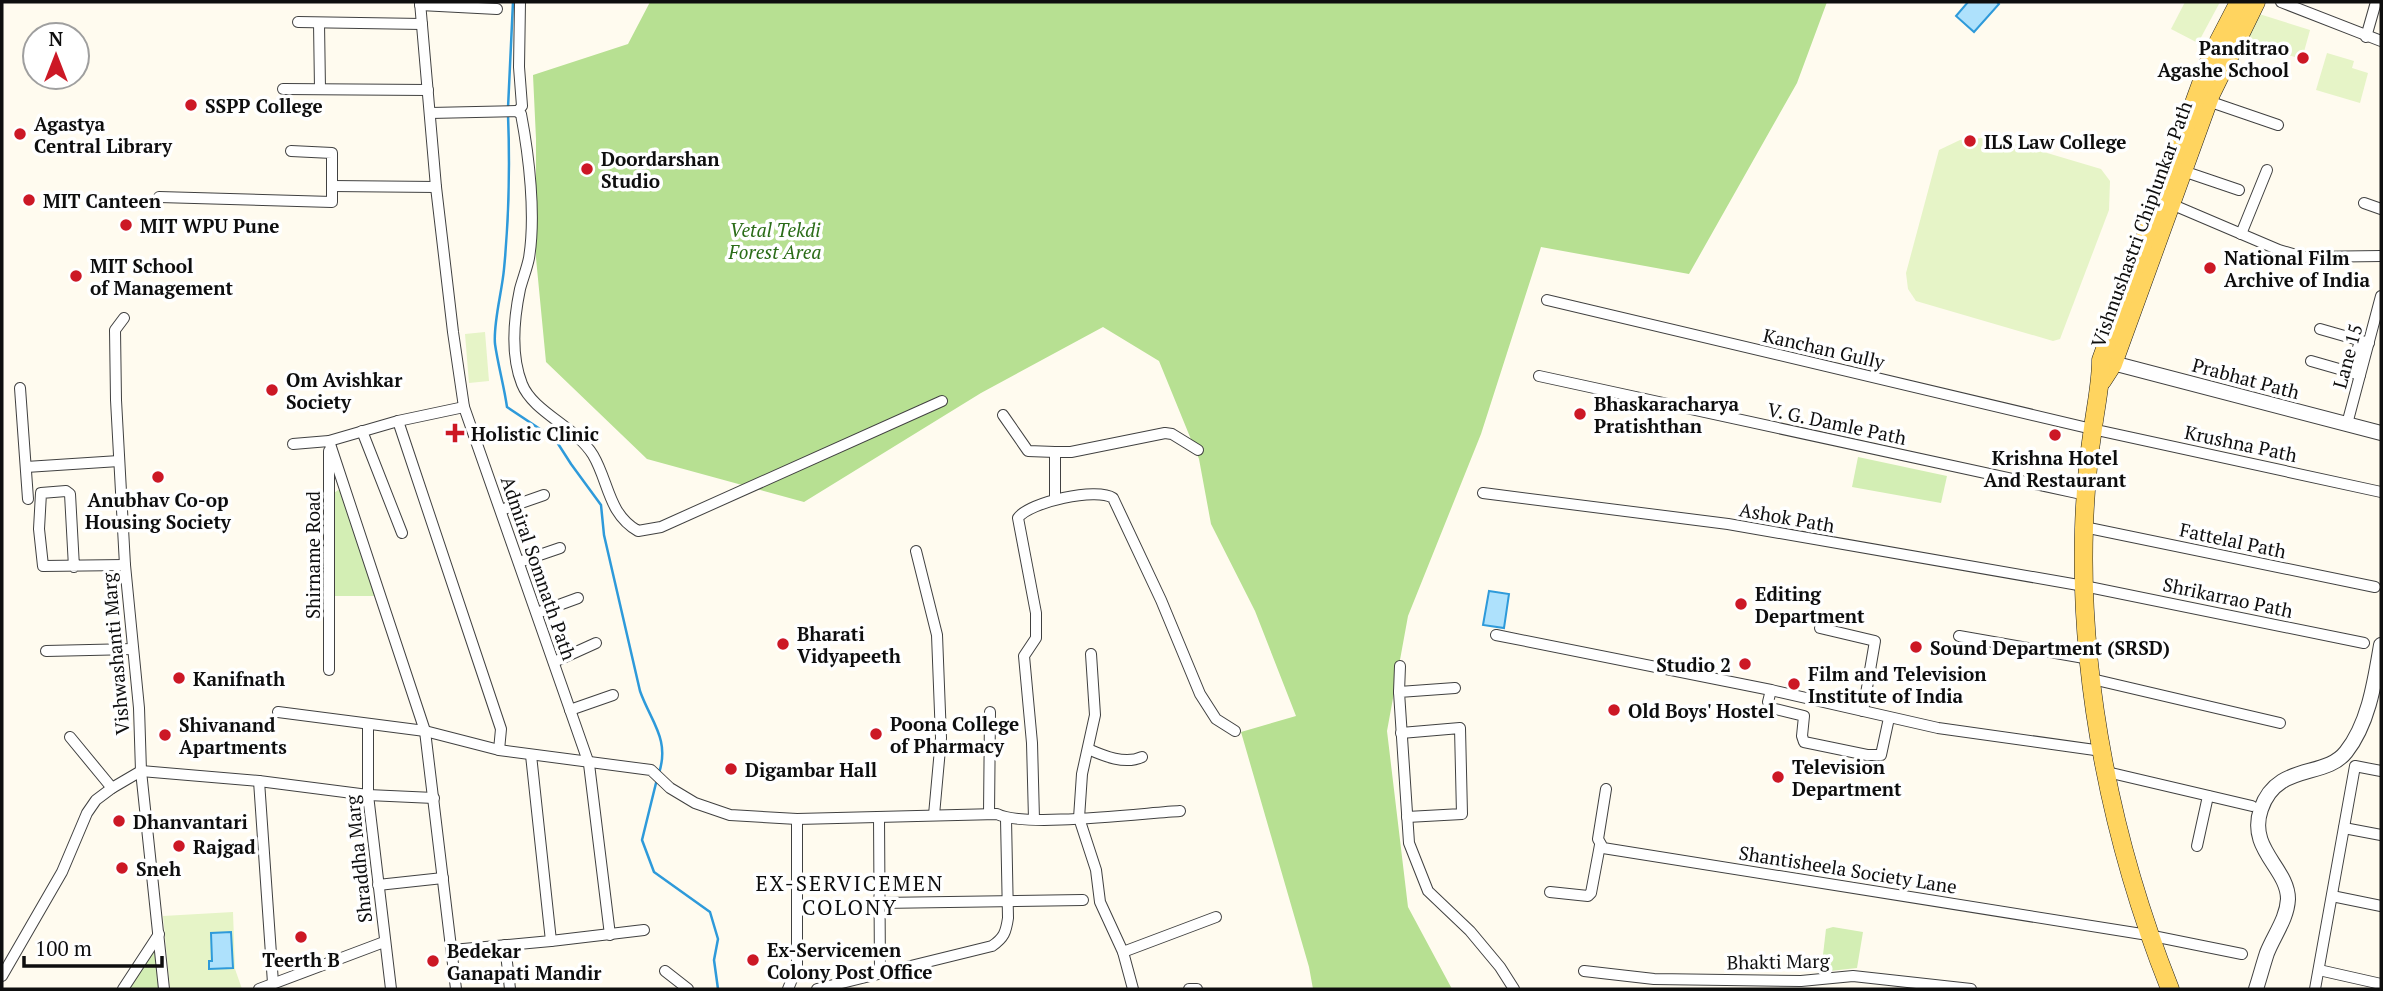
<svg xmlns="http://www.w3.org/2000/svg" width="2383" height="991" font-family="'PT Serif',serif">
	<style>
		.green { fill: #d3eeb4 }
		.forest { fill: #b7e092 }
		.pitch { fill: #e6f4c7 }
		.water { fill: #aee1fc; stroke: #2e9ada; stroke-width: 2 }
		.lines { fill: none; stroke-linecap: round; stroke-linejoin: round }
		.stream { stroke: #2e9ada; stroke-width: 2.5 }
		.minor-casing { stroke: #414141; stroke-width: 12 }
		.tertiary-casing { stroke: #414141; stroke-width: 16 }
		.primary-casing { stroke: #1f1f1f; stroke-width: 19 }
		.minor { stroke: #fff; stroke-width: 10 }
		.tertiary { stroke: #fff; stroke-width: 14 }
		.primary { stroke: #ffd45f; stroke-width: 18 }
		.poi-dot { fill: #cc1825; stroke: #fff; stroke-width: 2.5 }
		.labels { text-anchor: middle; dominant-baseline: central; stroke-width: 7; stroke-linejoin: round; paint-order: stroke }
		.poi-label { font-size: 19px; font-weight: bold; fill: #0e0e0e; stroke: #fff; text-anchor: start }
		.street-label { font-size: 19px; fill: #0e0e0e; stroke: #fff }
		.park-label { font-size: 19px; font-style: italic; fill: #2b6c18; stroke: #fff }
		.neighbourhood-label { font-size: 21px; letter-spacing: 2px; fill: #0e0e0e; stroke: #fff }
	</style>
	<rect width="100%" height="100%" fill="#fffbef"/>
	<g class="green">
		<path d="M1858,457L1947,476L1941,503L1852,487Z"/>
		<path d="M338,490L342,491L377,596H334V493Z"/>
		<path d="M1833,927L1863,932L1857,968L1821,972L1826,929Z"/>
		<path d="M156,944L160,989H128Z"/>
	</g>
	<path class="forest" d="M650,2H1827L1797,83L1689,274L1541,247L1481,434L1408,616L1387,731L1408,907L1452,989H1313L1309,967L1241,732L1296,716L1255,611L1211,524L1199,459L1159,361L1103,327L981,393L804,502L647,459L546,362L536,258V139L533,75L628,44Z"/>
	<g class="pitch">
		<path d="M2185,2H2220L2198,43L2171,29Z"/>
		<path d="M2256,13L2310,30L2302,59L2245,43Z"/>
		<path d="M2327,53L2354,61L2352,68L2368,73L2360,103L2316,90Z"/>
		<path d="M1993,137L2101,169L2110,181L2109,210L2060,339L2053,341L1916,301L1908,289L1906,273L1939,150L1960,140Z"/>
		<path d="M485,332L489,381L469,383L465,334Z"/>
		<path d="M233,912L235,969L242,989H170L163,916Z"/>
	</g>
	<g class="water">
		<path d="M1968,2H1997L1999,4L1974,32L1956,16Z"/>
		<path d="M1489,591L1509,594L1504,628L1483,625Z"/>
		<path d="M231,932L233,968L209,969V961H212L211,933Z"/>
	</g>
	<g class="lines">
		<g class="stream">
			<path d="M508,108L513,2"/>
			<path d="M508,114C510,166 509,218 504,269C502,292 493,323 495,344C498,365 504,386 507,407L555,439L571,464L601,505L604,535L640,691C651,722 670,739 659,773"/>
			<path d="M657,779L642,840L654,872L710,912L718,939L714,960L718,989"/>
		</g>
		<defs>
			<g id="minor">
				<path d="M420,2L436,187L453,332L464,407L589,764L610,935"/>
				<path d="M2281,2L2381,41"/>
				<path d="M420,5L497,9"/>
				<path d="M298,22L422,24"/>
				<path d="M319,23L320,89"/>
				<path d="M2366,37L2376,2"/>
				<path d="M283,89L428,90"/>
				<path d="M2208,101L2278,125"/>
				<path d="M518,111L522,106L519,67L520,2"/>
				<path d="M430,113L516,111L521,114C529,156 536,215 529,258C527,268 523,278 520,289C514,318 510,354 522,384C533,412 576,427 593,455C609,482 608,514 638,531L661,527L942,401"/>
				<path d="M2183,171L2239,190"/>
				<path d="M332,186L436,187"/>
				<path d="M159,197L332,202V153L291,151"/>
				<path d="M2364,203L2381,209"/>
				<path d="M2171,204L2279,250L2303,257L2381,256"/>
				<path d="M2241,234L2267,170"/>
				<path d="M1547,300L2092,429L2381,492"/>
				<path d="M124,318L115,330L116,400L125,565L139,708L141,771L164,989"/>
				<path d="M2320,329L2369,343"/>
				<path d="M2311,361L2360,375"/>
				<path d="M2351,372L2360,341"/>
				<path d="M1539,376L2086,495"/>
				<path d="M20,388L28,499"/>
				<path d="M1003,415L1028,451L1055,452"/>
				<path d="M398,421L501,729L499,750"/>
				<path d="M2347,424L2381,296"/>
				<path d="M362,431L402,533"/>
				<path d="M329,441L425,731L456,989"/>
				<path d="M293,444L329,441L398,421L464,407"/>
				<path d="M26,467L119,461"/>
				<path d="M1483,493L1728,524L2084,586L2364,643"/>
				<path d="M1055,499V452H1071L1165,433L1172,434L1198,450"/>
				<path d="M501,510L544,495"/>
				<path d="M2084,527L2375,587"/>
				<path d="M916,551L937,635L941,738L934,815"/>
				<path d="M519,562L560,548"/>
				<path d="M74,567L70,494L66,491L41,493L39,529L43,566L125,565"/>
				<path d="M537,613L578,598"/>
				<path d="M1820,628L1875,641L1863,711"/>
				<path d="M1496,635L1771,690L1938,728L2102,751"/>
				<path d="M1959,636L2090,659"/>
				<path d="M46,651L133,649"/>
				<path d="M1091,654L1095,715L1082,774L1079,818L1096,870L1100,902L1123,952L1133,989"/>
				<path d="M554,662L596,643"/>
				<path d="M329,670V451"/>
				<path d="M2092,679L2280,723"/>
				<path d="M1455,688L1399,692L1409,843L1428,891L1470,931L1500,967L1514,989"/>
				<path d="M1771,690L1768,702L1771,708L1804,716L1802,736L1804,742L1867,755H1881L1889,718"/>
				<path d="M1399,692L1400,666"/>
				<path d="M570,710L613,695"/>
				<path d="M278,712L425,731L499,750L651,770L670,788L695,803L730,815L797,819L997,814C1023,828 1144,813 1180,811"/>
				<path d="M368,724V795L391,989"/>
				<path d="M1401,733L1460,728L1462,814L1407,817"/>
				<path d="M70,737L112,788"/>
				<path d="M1088,749C1104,756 1125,765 1142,757"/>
				<path d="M2107,772L2252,806"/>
				<path d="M259,781L273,983"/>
				<path d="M1606,789L1598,839L1603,848L2148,935L2242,954"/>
				<path d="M989,814L990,712"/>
				<path d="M879,817L880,974"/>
				<path d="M1034,819L1032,743L1024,656L1036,638V613L1018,518C1029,502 1097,487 1113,498L1161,600L1200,694L1216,719L1235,731"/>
				<path d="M2344,828L2381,835"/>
				<path d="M2197,846L2208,796"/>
				<path d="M378,885L443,878"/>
				<path d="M1550,892L1588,896L1591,893L1600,845"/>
				<path d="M2332,896L2381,906"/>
				<path d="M880,903L1083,900"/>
				<path d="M551,941L644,930"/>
				<path d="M505,945L510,989"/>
				<path d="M452,950L551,941L531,755"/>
				<path d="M1123,952L1216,917"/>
				<path d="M2319,970L2381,984"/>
				<path d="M665,971L688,989"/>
				<path d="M1584,971L1654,979L1801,981L1853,976L1971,989"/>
				<path d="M2,976L62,872L87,813L96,800L112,788L141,771L259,781L368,795L434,798"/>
				<path d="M123,989L159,934"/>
				<path d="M259,989L384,942"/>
				<path d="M788,989L797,967V819"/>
				<path d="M817,989L992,946C1004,938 1006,932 1008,918L1006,819"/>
				<path d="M1189,989H1197"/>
				<path d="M2315,989L2355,766L2381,771"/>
			</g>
			<g id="tertiary">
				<path d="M2105,361L2381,433"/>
				<path d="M2256,989C2260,977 2263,965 2267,953C2274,935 2287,919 2288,899C2288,868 2247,849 2261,809C2277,762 2325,779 2346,752C2369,723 2375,680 2381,645"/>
			</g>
			<g id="primary">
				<path d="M2102,381L2113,364L2211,94L2256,2"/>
				<path d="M2170,989C2113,846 2079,683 2084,528C2085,495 2088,461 2093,428C2096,405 2101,383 2101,360L2211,56L2239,2"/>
			</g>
		</defs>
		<use href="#minor" class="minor-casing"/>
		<use href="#tertiary" class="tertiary-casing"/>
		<use href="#primary" class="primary-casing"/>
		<use href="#minor" class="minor"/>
		<use href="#tertiary" class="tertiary"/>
		<use href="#primary" class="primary"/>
	</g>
	<g class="poi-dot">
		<circle cx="2303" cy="58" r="7"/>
		<circle cx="191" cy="105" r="7"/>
		<circle cx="20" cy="134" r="7"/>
		<circle cx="1970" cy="141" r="7"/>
		<circle cx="587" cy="169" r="7"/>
		<circle cx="29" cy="200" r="7"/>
		<circle cx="126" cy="225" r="7"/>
		<circle cx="2210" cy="268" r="7"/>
		<circle cx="76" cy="276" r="7"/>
		<circle cx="272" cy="390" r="7"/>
		<circle cx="1580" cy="414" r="7"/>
		<path d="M451.5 422.5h7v7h7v7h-7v7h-7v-7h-7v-7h7z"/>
		<circle cx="2055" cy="435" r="7"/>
		<circle cx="158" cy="477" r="7"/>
		<circle cx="1741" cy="604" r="7"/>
		<circle cx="783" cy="644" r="7"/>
		<circle cx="1916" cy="647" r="7"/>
		<circle cx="1745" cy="664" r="7"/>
		<circle cx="179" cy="678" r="7"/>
		<circle cx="1794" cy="684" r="7"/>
		<circle cx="1614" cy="710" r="7"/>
		<circle cx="876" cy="734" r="7"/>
		<circle cx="165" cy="735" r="7"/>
		<circle cx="731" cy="769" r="7"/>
		<circle cx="1778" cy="777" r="7"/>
		<circle cx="119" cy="821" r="7"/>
		<circle cx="179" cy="846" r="7"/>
		<circle cx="122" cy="868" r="7"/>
		<circle cx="301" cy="937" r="7"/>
		<circle cx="753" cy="960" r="7"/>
		<circle cx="433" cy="961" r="7"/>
	</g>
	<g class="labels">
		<g class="poi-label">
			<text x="2289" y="47" text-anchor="end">Panditrao<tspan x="2289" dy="22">Agashe School</tspan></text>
			<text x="205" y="105">SSPP College</text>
			<text x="34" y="123">Agastya<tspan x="34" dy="22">Central Library</tspan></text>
			<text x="1984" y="141">ILS Law College</text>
			<text x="601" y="158">Doordarshan<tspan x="601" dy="22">Studio</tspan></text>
			<text x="43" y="200">MIT Canteen</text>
			<text x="140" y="225">MIT WPU Pune</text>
			<text x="2224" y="257">National Film<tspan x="2224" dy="22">Archive of India</tspan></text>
			<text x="90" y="265">MIT School<tspan x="90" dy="22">of Management</tspan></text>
			<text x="286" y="379">Om Avishkar<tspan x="286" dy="22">Society</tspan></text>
			<text x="1594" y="403">Bhaskaracharya<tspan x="1594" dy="22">Pratishthan</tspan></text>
			<text x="471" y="433">Holistic Clinic</text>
			<text x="2055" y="457" text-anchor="middle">Krishna Hotel<tspan x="2055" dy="22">And Restaurant</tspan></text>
			<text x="158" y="499" text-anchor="middle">Anubhav Co-op<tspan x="158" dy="22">Housing Society</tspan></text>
			<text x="1755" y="593">Editing<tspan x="1755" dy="22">Department</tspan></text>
			<text x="797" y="633">Bharati<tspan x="797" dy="22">Vidyapeeth</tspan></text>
			<text x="1930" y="647">Sound Department (SRSD)</text>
			<text x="1731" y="664" text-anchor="end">Studio 2</text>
			<text x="1808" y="673">Film and Television<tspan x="1808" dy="22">Institute of India</tspan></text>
			<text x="193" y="678">Kanifnath</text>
			<text x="1628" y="710">Old Boys' Hostel</text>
			<text x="890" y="723">Poona College<tspan x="890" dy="22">of Pharmacy</tspan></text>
			<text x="179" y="724">Shivanand<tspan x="179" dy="22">Apartments</tspan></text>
			<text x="1792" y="766">Television<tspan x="1792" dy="22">Department</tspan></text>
			<text x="745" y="769">Digambar Hall</text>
			<text x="133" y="821">Dhanvantari</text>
			<text x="193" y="846">Rajgad</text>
			<text x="136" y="868">Sneh</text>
			<text x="767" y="949">Ex-Servicemen<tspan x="767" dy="22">Colony Post Office</tspan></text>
			<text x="447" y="950">Bedekar<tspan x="447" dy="22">Ganapati Mandir</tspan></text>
			<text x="301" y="959" text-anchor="middle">Teerth B</text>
		</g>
		<g class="street-label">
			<text transform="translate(2141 224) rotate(-70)">Vishnushastri Chiplunkar Path</text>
			<text transform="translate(1824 348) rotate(13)">Kanchan Gully</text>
			<text transform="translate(2347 356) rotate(-75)">Lane 15</text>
			<text transform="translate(2246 378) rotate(15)">Prabhat Path</text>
			<text transform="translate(1837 423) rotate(12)">V. G. Damle Path</text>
			<text transform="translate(2241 443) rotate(12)">Krushna Path</text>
			<text transform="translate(1787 517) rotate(10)">Ashok Path</text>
			<text transform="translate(2233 540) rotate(12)">Fattelal Path</text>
			<text transform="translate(312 555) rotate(-90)">Shirname Road</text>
			<text transform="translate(539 568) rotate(71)">Admiral Somnath Path</text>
			<text transform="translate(2228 597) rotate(12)">Shrikarrao Path</text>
			<text transform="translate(115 654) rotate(-95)">Vishwashanti Marg</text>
			<text transform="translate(358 859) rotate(-96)">Shraddha Marg</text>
			<text transform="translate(1848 869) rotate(9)">Shantisheela Society Lane</text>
			<text transform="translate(1778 961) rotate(-1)">Bhakti Marg</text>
		</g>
		<g class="park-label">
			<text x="775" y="229">Vetal Tekdi<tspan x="775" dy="22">Forest Area</tspan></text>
		</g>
		<g class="neighbourhood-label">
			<text x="850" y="883">EX-SERVICEMEN<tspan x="850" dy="24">COLONY</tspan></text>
		</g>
	</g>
	<rect width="2383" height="991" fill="none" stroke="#0e0e0e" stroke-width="7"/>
	<g transform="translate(56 56)"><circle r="33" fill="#ffffff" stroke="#9f9f9f" stroke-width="2"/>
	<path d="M0-5L12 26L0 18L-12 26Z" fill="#cc1825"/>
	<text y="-10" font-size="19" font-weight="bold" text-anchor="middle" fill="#0e0e0e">N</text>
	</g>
	<path d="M24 956v10h138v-10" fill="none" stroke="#0e0e0e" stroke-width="3.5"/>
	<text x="35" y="956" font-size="21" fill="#0e0e0e" stroke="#ffffff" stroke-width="5" paint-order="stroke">100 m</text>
</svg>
